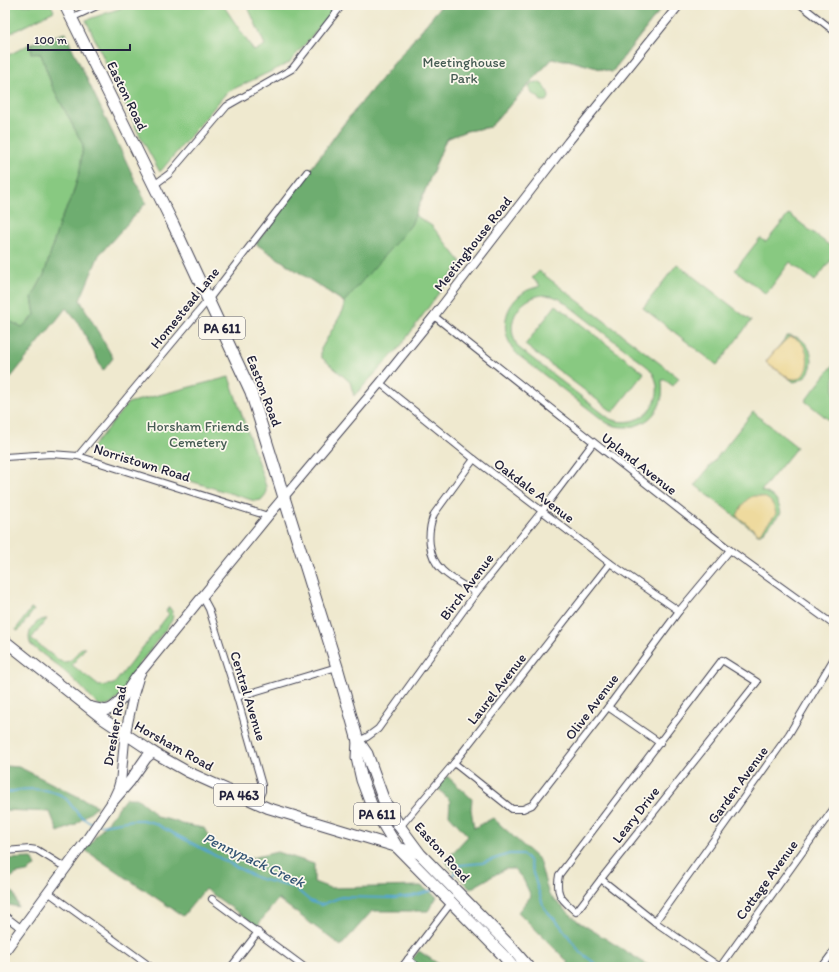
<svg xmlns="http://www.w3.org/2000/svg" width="839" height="972" font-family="Itim,sans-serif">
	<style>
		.green { fill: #88c981; stroke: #55765e; fill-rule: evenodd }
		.forest { fill: #6ead6f; stroke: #486855 }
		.sand { fill: #eeda9e; stroke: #887e6c }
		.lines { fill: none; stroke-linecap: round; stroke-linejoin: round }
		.stream { stroke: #54a6cf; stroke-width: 2 }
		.minor-casing { stroke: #414051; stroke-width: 8 }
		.tertiary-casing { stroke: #414051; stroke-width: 10 }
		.secondary-casing { stroke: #414051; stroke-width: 11 }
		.primary-casing { stroke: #414051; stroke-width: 12 }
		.trunk-casing { stroke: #414051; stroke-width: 13 }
		.minor { stroke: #fff; stroke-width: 6 }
		.tertiary { stroke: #fff; stroke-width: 8 }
		.secondary { stroke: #fff; stroke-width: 9 }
		.primary { stroke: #fff; stroke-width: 10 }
		.trunk { stroke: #fff; stroke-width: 11 }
		.labels { text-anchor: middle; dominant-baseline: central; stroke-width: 3.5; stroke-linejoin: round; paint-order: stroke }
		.shield { fill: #fbf7ec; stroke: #636270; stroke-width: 1 }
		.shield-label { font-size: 13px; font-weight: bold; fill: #22223b }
		.park-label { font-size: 14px; fill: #465c54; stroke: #fbf7ec }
		.street-label { font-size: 14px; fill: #22223b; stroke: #fbf7ec }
		.water-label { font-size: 15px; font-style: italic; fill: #365776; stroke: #fbf7ec }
	</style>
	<rect width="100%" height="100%" fill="#fbf7ec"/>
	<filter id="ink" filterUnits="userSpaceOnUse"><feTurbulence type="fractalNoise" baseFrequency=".025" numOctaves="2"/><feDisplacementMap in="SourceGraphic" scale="8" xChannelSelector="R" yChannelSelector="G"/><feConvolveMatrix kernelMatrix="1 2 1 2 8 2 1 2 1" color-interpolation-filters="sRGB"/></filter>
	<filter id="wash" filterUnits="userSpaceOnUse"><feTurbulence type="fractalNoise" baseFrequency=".012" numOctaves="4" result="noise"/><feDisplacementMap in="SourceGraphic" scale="16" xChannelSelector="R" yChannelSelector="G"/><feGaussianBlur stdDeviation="0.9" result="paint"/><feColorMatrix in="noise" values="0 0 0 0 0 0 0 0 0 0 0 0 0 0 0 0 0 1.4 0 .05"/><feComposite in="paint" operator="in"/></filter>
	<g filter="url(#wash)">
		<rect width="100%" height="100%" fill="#efe9cf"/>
		<g class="green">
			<path d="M5,5H51L54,11L5,36Z"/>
			<path d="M130,5H223L254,51L265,45L247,5H338L289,63L227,92L160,172L139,134L86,20Z"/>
			<path d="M442,5H664L612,72L568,60L552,59L490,127L466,131L446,139L415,215L432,226L461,262L400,347L354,396L350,382L321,357V349L344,309V302L256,244L343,125Z"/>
			<path d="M32,43L31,53L41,54L52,86L83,145L80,170L72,197L60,221L44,275L32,297L35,315L22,327L5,319V57Z"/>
			<path d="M537,82C544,83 549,92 549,98L547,101H541L538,97L531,93L529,86L532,83Z"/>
			<path d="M789,214L834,249V256L815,281L790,262L766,294L735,270L760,238L766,242Z"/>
			<path d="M677,264L751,321L717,365L643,308Z"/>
			<path d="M539,271L679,378L673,386L665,380H662C662,385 663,390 662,396C658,422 630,434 607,423L518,355C500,337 501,308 523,293C528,289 534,288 540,286L539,284L532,278ZM543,295L552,296L560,299L649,368C672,396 643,432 610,419L519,348C503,326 517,298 543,295Z"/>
			<path d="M556,305L644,373L613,412L525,345Z"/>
			<path d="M787,336C814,334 823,376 794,382L767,362Z"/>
			<path d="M834,364V424L805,401Z"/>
			<path d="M229,377L266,486V494L261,500L255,501L90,450L128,403Z"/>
			<path d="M753,412L797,447L761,491C773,494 779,501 781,513L761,534H758L695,485Z"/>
			<path d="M169,607C173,611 174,617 171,622L129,678C125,688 116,707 103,706C95,705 89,695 84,690C69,673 49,660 31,645C25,634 34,619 47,619L31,639L60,661C71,665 75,655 81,648H85L72,665L99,686L114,684L169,614L166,611Z"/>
			<path d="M31,609H33L34,610L19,630L17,631L16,629Z"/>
		</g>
		<g class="forest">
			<path d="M442,5H664L612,72L568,60L552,59L490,127L466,131L446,139L411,225L344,302L256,244L343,125Z"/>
			<path d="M65,33L146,203L99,255L80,300L113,358L103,371L80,325L66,308L5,385V319L22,327L35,315L32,297L44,275L60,221L72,197L80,170L83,145L52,86L41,54L31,53L32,43Z"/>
			<path d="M5,766L19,767L97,806L75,825L58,832L50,812L5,810Z"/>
			<path d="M447,776L472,799L471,809L474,828L493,818L539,860L549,895L579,922L651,967H569L567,961L518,912L531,896L523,879L514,869H505L470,889L445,861L468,836L449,815L450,801L437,787Z"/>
			<path d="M126,798H137L150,809L157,817L175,821L181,824L204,828L214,845L239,861L277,852L314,864V882L330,888L421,886L437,897L428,911H372L341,946L278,899L257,926L205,889L183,916L85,850Z"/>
			<path d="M32,858L36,866L27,872L16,874L5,882V859Z"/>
			<path d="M5,884L14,893L18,907L5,904Z"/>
			<path d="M419,951L443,967H406Z"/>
		</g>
		<g class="sand">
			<path d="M790,337C815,340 812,387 789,378C785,376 782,373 779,371C774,368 769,366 766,362C768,358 785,339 790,337Z"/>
			<path d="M753,496C766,495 774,501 776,514L759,534L737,516C741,507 744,500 753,496Z"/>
		</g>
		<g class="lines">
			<g class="stream">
				<path d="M5,794C19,787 52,787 65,798C69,801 71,806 75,810C80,816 87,821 94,825"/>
				<path d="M101,825L133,820H143L154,823L257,878L295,888L310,901L321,905L341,897L395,898L413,896L433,890"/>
				<path d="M450,879L460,865L482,863L509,854H522L529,860L544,908L560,925L580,952L600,967"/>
			</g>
		</g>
	</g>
	<g filter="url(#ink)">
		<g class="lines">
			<defs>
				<g id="minor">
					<path d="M801,5L834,31"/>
					<path d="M71,18L99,5"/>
					<path d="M154,185L169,174L227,106L292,69L342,5"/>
					<path d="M434,316L730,550L834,625"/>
					<path d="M380,383L474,459L610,563L679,611"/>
					<path d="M78,456L209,299L307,172"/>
					<path d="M5,457L51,454L78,456L268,516"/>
					<path d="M474,459L434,514C427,532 427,556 442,570C451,579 465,586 476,593"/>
					<path d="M202,596L209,609L237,697L262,785V791L257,803"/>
					<path d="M722,660L757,682L601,879L576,912C562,899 555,896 559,875Z"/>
					<path d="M237,697L337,667"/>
					<path d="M608,707L660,743"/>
					<path d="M358,741L367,737L378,729L476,593L542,511L593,443"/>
					<path d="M454,763L512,809H523L532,805L608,707L679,611L730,550"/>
					<path d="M400,827L454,763L610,563"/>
					<path d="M5,851L30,849L37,850L66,868"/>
					<path d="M601,879L655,922L720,967"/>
					<path d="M48,892L151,967"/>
					<path d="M212,899L304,967"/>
					<path d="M5,916L22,929"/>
					<path d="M655,922L789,734L834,658"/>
					<path d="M408,959L418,967"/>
					<path d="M231,967L258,932"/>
					<path d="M402,967L451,903"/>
					<path d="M720,967L834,808"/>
					<path d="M822,967L834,951"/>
				</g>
				<path id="tertiary" d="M284,497L380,383L434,316L568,142L679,5"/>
				<path id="secondary" d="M5,951L85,842L112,802L118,789L121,778L125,735L134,693L140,673L268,516L284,497"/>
				<g id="primary">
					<path d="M5,641L103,719L151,751L188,772L268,808L420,854"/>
					<path d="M90,707C95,708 101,710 106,710C120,709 131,682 140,673"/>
					<path d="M112,802L130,781L146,758L153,752"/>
				</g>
				<g id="trunk">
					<path d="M65,5L173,224L251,392L337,667L358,741L367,754L384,801L400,827L420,854L510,946L528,967"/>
					<path d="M358,741L357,758L362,780L371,804L397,847L502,954L513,967"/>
				</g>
			</defs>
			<use href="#minor" class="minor-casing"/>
			<use href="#tertiary" class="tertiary-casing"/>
			<use href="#secondary" class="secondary-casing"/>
			<use href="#primary" class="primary-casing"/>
			<use href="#trunk" class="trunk-casing"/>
			<use href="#minor" class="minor"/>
			<use href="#tertiary" class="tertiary"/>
			<use href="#secondary" class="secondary"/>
			<use href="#primary" class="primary"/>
			<use href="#trunk" class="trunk"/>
		</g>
	</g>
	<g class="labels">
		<g class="shield">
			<rect x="199" y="317" width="46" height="22" rx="3"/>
			<rect x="214" y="784" width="50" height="22" rx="3"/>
			<rect x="354" y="803" width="46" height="22" rx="3"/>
		</g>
		<g class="shield-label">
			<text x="222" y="328">PA 611</text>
			<text x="239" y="795">PA 463</text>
			<text x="377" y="814">PA 611</text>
		</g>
		<g class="park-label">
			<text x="464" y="62">Meetinghouse<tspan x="464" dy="16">Park</tspan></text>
			<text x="198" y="426">Horsham Friends<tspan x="198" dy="16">Cemetery</tspan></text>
		</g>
		<g class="street-label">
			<text transform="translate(127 96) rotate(64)">Easton Road</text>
			<text transform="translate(473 244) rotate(-52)">Meetinghouse Road</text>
			<text transform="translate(185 308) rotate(-51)">Homestead Lane</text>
			<text transform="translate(264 391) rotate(69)">Easton Road</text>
			<text transform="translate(142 463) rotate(17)">Norristown Road</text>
			<text transform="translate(639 464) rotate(38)">Upland Avenue</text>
			<text transform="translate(534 491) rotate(37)">Oakdale Avenue</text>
			<text transform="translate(467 587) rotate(-53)">Birch Avenue</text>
			<text transform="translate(497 689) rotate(-52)">Laurel Avenue</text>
			<text transform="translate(248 696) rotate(73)">Central Avenue</text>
			<text transform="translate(592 707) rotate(-53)">Olive Avenue</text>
			<text transform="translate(115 726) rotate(-80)">Dresher Road</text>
			<text transform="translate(174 746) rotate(29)">Horsham Road</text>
			<text transform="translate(738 785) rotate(-54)">Garden Avenue</text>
			<text transform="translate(636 815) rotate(-52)">Leary Drive</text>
			<text transform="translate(442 852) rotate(48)">Easton Road</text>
			<text transform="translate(767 880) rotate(-54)">Cottage Avenue</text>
		</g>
		<g class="water-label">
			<text transform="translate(254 860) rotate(25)">Pennypack Creek</text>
		</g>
	</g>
	<rect width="839" height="972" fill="none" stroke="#fbf7ec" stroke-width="20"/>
	<path d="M28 44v6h102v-6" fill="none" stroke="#22223b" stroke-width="2"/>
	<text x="34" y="44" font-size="12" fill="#22223b" stroke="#fbf7ec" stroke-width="3" paint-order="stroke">100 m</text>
</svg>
